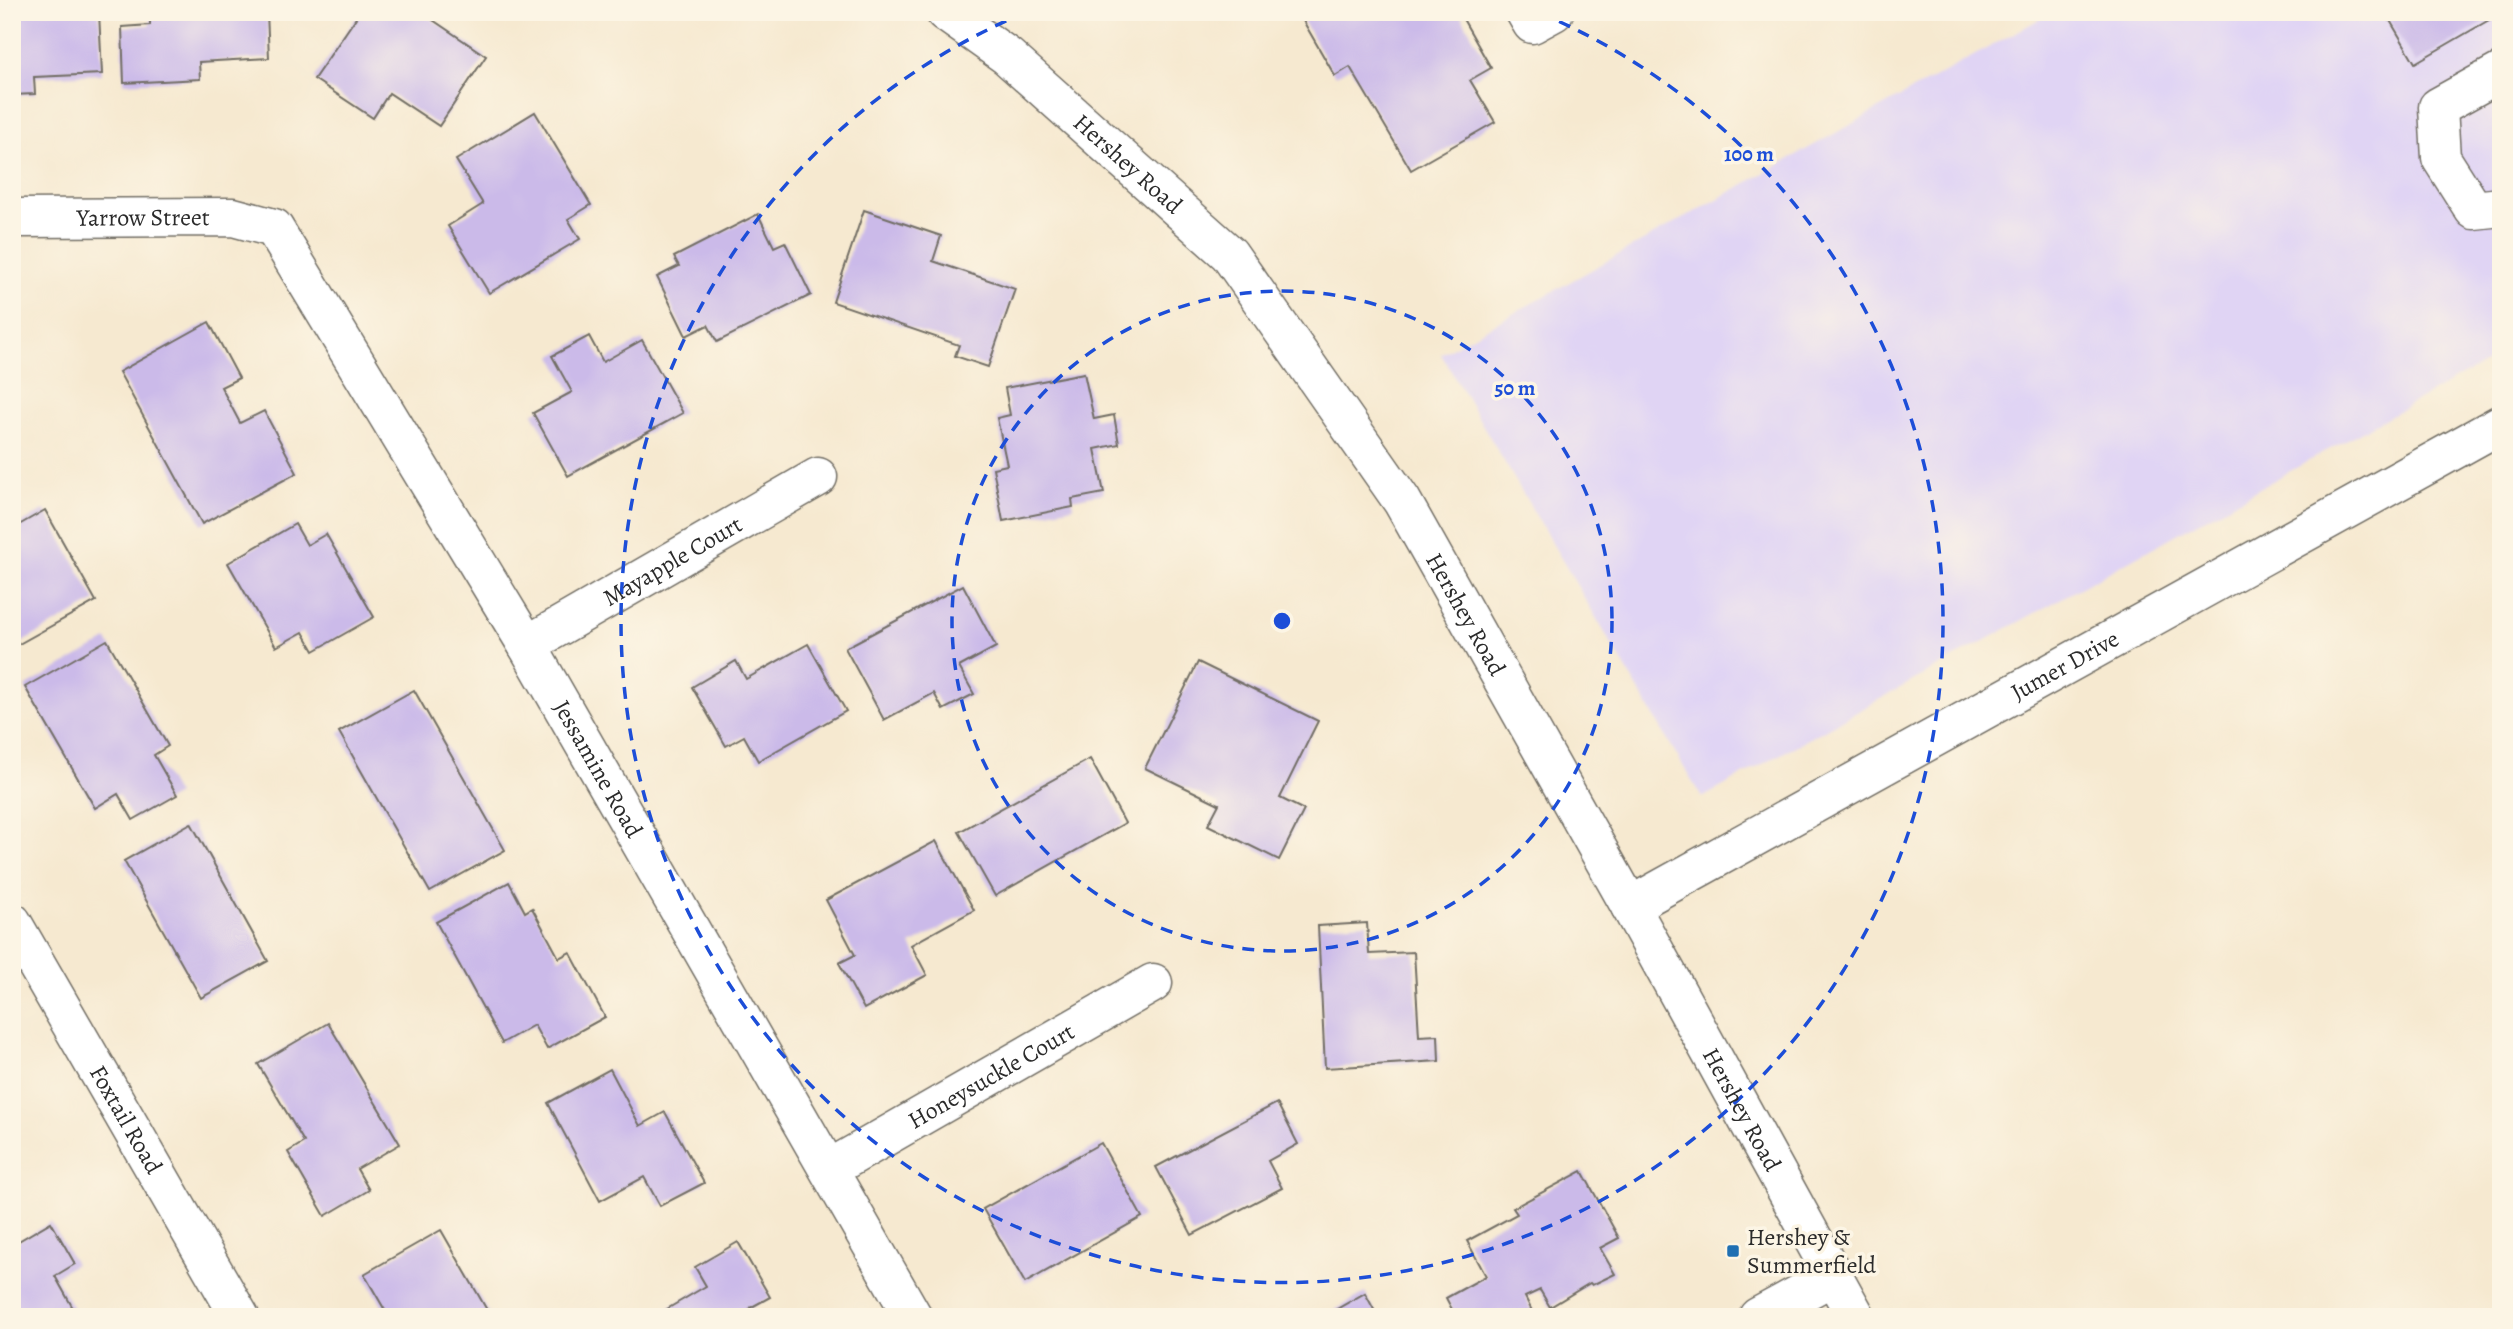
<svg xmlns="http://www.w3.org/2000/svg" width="2513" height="1329" font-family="Alegreya,serif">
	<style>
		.built { fill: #e0d4f4 }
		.building { fill: #cbbae9 }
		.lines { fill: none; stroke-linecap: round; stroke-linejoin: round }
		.minor-casing { stroke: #726e65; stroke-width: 41 }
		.major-casing { stroke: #726e65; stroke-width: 41 }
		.minor { stroke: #fff; stroke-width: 38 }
		.major { stroke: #fff; stroke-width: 38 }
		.ring { fill: none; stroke: #1d4ed8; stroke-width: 3.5; stroke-dasharray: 12 9 }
		.poi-dot { fill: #1f6fb2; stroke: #fcf5e5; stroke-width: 2.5 }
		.labels { text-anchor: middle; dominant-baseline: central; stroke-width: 7; stroke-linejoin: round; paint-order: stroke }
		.street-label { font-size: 24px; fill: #2b2b2b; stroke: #fcf5e5 }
		.poi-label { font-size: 24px; fill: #2b2b2b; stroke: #fcf5e5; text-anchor: start }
		.centre { fill: #1d4ed8; stroke: #fcf5e5; stroke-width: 3.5 }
		.ring-label { font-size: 21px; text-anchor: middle; font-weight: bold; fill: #1d4ed8; stroke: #fcf5e5; stroke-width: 7; stroke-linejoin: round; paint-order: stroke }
	</style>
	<rect width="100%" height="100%" fill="#fcf5e5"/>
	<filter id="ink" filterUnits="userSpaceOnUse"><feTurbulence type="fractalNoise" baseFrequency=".0143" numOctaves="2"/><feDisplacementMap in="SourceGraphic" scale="14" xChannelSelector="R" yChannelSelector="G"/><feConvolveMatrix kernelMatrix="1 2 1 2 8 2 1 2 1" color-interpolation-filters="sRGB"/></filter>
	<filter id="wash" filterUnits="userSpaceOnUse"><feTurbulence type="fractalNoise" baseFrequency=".00686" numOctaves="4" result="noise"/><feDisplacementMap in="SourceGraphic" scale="28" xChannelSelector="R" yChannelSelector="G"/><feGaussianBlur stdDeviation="1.57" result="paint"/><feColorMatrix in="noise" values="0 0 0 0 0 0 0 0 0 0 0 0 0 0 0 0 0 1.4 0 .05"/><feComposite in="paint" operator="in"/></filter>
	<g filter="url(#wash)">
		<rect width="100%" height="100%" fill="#f6e9d0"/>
		<path class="built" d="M2052,12H2501V354L1702,798L1441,354Z"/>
		<g id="blocks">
			<g class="building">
				<path d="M12,12H99L102,74L34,77L35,94L12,95Z"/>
				<path d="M150,12H267L269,58L199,62L200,79L124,83L122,27L150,25Z"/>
				<path d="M360,12H421L486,56L439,126L389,93L373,118L314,79Z"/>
				<path d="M1298,12H1459L1491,68L1470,80L1495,122L1411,170L1350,67L1335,76Z"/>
				<path d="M2385,12H2501V13L2415,63Z"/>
				<path d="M535,112L591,205L568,219L580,239L489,293L448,226L483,204L456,160Z"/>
				<path d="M864,210L941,236L933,261L1015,289L988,367L955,356L959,345L833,302Z"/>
				<path d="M758,214L774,247L785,242L811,295L717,342L708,325L686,336L657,277L679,266L674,257Z"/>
				<path d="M209,322L239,378L221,387L240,423L264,411L297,473L202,524L119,372Z"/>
				<path d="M589,336L603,362L642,340L683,413L568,476L533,413L572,392L552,356Z"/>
				<path d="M1084,373L1094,419L1114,415L1119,444L1095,449L1104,493L1072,499L1073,507L1003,521L993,468L1007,465L997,418L1010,415L1005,388Z"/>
				<path d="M45,510L96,601L19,644L12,633V529Z"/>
				<path d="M295,524L307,545L326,534L374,617L314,651L303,632L276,647L228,563Z"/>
				<path d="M963,585L996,647L959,667L974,694L943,710L934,693L884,720L845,648Z"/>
				<path d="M107,640L168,746L154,755L177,795L133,820L118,794L95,808L25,687Z"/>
				<path d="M808,644L846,711L758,761L744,736L726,746L692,687L736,661L746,679Z"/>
				<path d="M1198,662L1318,721L1280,798L1304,810L1279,860L1208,825L1219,804L1145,768Z"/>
				<path d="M414,690L505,850L430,892L339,732Z"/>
				<path d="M1090,759L1125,823L995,896L959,832Z"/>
				<path d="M191,823L268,961L201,998L124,861Z"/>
				<path d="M936,841L974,910L911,945L927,975L864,1009L839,963L855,955L826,900Z"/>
				<path d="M509,882L525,912L532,908L559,958L570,952L605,1017L547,1049L534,1025L502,1043L436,922Z"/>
				<path d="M1367,923L1369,954L1414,952L1419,1036L1438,1035L1439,1061L1325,1068L1318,926Z"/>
				<path d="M328,1023L400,1144L357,1169L369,1190L325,1216L288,1152L304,1142L258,1064Z"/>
				<path d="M610,1069L640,1126L665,1112L704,1183L660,1206L644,1177L600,1201L548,1103Z"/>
				<path d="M1277,1103L1298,1144L1268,1161L1282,1188L1192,1235L1156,1167Z"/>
				<path d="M1101,1143L1142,1217L1025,1283L983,1209Z"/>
				<path d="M1582,1171L1619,1238L1600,1248L1615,1274L1592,1285L1590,1283L1550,1307L1540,1290L1525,1297L1534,1315L1531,1317H1456L1446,1298L1486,1276L1467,1241L1517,1214L1513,1208Z"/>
				<path d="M51,1222L75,1264L55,1276L78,1317H12V1245Z"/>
				<path d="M441,1230L491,1317H389L364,1274Z"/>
				<path d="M738,1242L770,1297L750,1308L755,1317H672L667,1309L706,1286L695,1267Z"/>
				<path d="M1365,1293L1378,1317H1323Z"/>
			</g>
		</g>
	</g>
	<g filter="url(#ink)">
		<use href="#blocks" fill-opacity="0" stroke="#726e65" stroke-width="2"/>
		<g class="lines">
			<defs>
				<g id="minor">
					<path d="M1525,12L1532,24L1554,12"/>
					<path d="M2501,72L2438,107L2441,158L2474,210L2501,207"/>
					<path id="s1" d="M12,218L233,217L274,228L527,645L913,1317"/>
					<path id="s2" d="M527,645L818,477"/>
					<path id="s3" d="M1630,906L2501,424"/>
					<path id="s4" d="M12,922L240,1317"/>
					<path id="s5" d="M829,1169L1153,983"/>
					<path d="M1758,1317L1833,1276"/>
				</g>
				<g id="major">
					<path id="s6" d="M945,12L1007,56L1229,254L1402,501L1630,906L1856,1317"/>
				</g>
			</defs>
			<use href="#minor" class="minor-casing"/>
			<use href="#major" class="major-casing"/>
			<use href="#minor" class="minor"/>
			<use href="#major" class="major"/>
		</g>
	</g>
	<g class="ring">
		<circle cx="1282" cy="621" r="330"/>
		<path d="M1540 13A661 661 0 1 1 1024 13"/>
	</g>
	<rect class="poi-dot" x="1726" y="1244" width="14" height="14" rx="3.5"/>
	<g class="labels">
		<g class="street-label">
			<text stroke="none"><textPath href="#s6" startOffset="238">Hershey Road</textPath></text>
			<text stroke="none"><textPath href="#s1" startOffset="131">Yarrow Street</textPath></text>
			<text stroke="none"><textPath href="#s2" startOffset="168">Mayapple Court</textPath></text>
			<text stroke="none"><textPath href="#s6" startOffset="805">Hershey Road</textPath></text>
			<text stroke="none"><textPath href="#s3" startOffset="497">Jumer Drive</textPath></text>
			<text stroke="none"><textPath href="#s1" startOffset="894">Jessamine Road</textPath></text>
			<text stroke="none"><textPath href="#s5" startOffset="187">Honeysuckle Court</textPath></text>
			<text stroke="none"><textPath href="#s6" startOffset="1372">Hershey Road</textPath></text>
			<text stroke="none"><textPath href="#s4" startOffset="228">Foxtail Road</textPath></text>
		</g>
		<g class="poi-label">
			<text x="1747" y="1237">Hershey &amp;<tspan x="1747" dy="28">Summerfield</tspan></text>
		</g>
	</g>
	<circle cx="1282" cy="621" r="10" class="centre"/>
	<g class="ring-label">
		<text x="1749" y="161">100 m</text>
		<text x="1515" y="395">50 m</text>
	</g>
	<rect width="2513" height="1329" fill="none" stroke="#fcf5e5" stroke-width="42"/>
</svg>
